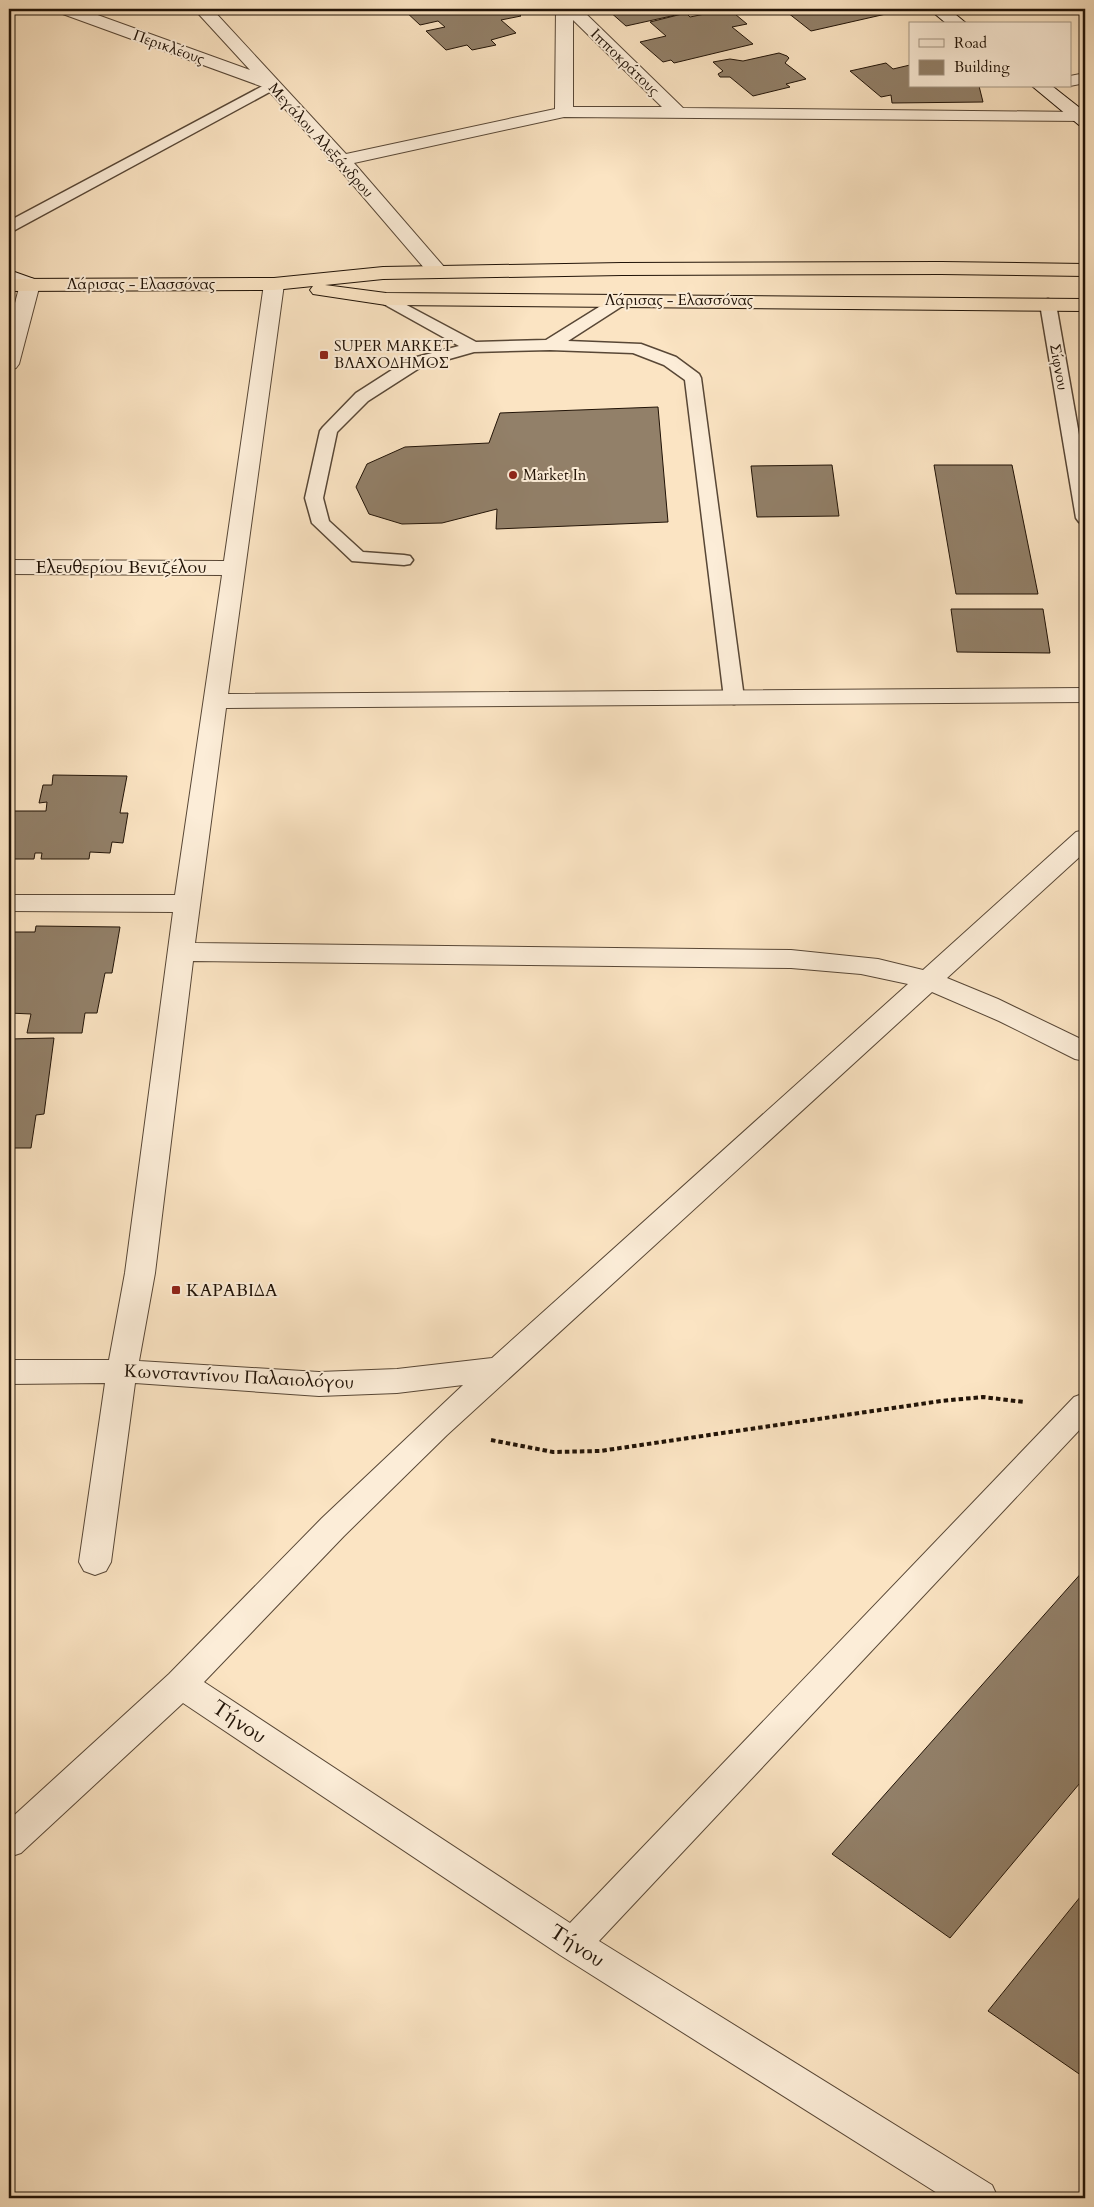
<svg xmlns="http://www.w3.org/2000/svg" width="1094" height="2207" font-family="Cardo,serif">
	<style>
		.building { fill: #928069; stroke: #211307 }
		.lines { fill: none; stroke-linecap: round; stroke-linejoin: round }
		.lane-casing { stroke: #584736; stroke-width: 3 }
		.street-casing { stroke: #584736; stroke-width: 2 }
		.secondary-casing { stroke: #211307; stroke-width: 2 }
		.highway-casing { stroke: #211307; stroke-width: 2 }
		.path { stroke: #211307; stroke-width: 4; stroke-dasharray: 4.5 3; stroke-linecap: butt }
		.lane { fill: #fcedd8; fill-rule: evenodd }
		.street { fill: #fcedd8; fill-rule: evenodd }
		.secondary { fill: #fcedd8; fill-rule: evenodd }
		.highway { fill: #fbe4c3; fill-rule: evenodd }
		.poi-dot { fill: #8f2418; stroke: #fcedd8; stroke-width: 2 }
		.labels { text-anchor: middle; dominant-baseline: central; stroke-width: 4; stroke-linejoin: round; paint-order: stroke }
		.far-street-label { font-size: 15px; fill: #211307; stroke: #fcedd8 }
		.far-poi-label { font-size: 15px; fill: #211307; stroke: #fcedd8; text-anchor: start }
		.street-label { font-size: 18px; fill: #211307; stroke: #fcedd8 }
		.poi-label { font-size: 18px; fill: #211307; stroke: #fcedd8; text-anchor: start }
		.near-street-label { font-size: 21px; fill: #211307; stroke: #fcedd8 }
	</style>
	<rect width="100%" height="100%" fill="#fbe4c3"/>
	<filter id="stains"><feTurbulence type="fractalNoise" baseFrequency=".004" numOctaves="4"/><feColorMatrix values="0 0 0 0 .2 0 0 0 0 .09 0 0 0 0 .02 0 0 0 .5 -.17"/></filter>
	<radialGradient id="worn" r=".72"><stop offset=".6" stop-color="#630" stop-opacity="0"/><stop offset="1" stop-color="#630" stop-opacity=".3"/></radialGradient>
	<g class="building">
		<path d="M403,9H513L521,16L501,20L516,33L491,40L496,45L472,50L467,45L446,50L426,31L445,27L438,21L420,25Z"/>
		<path d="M615,9H703L626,26L609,11Z"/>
		<path d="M729,9L747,24L732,27L753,44L674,63L671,60L663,62L640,42L666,36L650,22L686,13L690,17Z"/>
		<path d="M783,9H879L886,14L811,31Z"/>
		<path d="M779,53L787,56L789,58L785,63L806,79L786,84L790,87L753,96L730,77H720L718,74L723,71L713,62L730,59L743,61Z"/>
		<path d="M886,63L893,69L910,65V86H979L983,102L892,103L891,95L881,97L850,71Z"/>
		<path d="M658,407L668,522L496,529L497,509L442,523L402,524L369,514L356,487L367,464L405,447L489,443L500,413Z"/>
		<path d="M832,465L839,516L757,517L751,466Z"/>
		<path d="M934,465H1012L1038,594H956Z"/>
		<path d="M951,609H1043L1050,653L957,652Z"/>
		<path d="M53,775L127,776L120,813H128L123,843L112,842L110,853L90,852L89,859H41L42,853H35L34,859H9V811H46L47,802L39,803L43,785H52Z"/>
		<path d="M36,926L120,927L112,973H105L97,1013H85L82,1033H27L31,1014L9,1013V932H35Z"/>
		<path d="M54,1038L44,1114L36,1115L31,1148H9V1039Z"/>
		<path d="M1084,1570L1085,1777L950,1938L832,1854Z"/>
		<path d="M1085,1891V2078L988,2011Z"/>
	</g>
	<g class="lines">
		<defs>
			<g id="lane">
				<path d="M272,81L277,82L279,85L277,88L15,230L9,232V221Z"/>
				<path d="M386,294L476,342L546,340L615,297H627L629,300L627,303L568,341L641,344L676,357L699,374L701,378L744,698L741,702L734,704L727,702L724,698L685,380L664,365L633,353L550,350L474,352L421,367L368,401L337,432L323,498L329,521L363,552L404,555L410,556L413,560L410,564L404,565L352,561L312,523L305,498L320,431L323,427L356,393L409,359L459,346L380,302L378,299L380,296Z"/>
				<path d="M1048,299L1054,301L1056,304L1085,469V523L1079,522L1076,518L1040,304L1042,301Z"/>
			</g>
			<g id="street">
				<path d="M57,9H81L250,70L194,9H212L346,154L555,109L556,9H581L683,108L1080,112L1085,113V121L564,117L354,163L445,268L448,272L445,276L438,278L431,276L335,164L266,88L60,13ZM573,20L662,107H573Z"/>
				<path d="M1085,73V83L1070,86V76Z"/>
				<path d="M30,278L37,280L40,284L19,364L16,368L9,370V326L20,284L23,280Z"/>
				<path d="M274,278L281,280L284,284L228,694L1085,688V702L226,708L195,943L791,950L878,959L923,970L1076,832L1085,830V852L947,978L998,999L1085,1041V1061L1075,1059L999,1021L932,992L447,1435L344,1536L204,1682L570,1923L1074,1397L1085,1393V1424L599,1941L992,2185L998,2198H945L560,1955L183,1703L21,1853L9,1857V1820L169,1674L322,1518L463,1385L397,1393L319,1396L135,1383L111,1562L106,1571L95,1575L84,1571L79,1562L105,1383L9,1384V1360H109L125,1273L173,912L9,911V895H175L222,575L9,574V560L224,561L264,284L267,280ZM193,961L791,968L861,974L908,984L492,1358L397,1369L319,1372L139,1361L155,1273Z"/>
			</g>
			<g id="secondary">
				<path d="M929,9H949L967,24H947Z"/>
				<path d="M1032,86H1052L1085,112V126L1079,125Z"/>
				<path d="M9,270L37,280L40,284L37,288L30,290L9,283Z"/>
			</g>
			<path id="highway" d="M941,262L1085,264V276L941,274L622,275L383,279L325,285L386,293L1085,299V311L386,305L313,294L310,290L313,286L274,290L9,291V279L274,278L383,267L622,263Z"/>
		</defs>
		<use href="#lane" class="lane-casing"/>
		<use href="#street" class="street-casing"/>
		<use href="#secondary" class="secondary-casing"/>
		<use href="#highway" class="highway-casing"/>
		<path class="path" d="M491,1440L553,1452L600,1451L941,1401L983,1397L1024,1402"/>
		<use href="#lane" class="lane"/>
		<use href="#street" class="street"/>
		<use href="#secondary" class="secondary"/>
		<use href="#highway" class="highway"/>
	</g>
	<g class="poi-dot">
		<rect x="319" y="350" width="10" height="10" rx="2.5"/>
		<circle cx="513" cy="475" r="5"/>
		<rect x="171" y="1285" width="10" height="10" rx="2.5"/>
	</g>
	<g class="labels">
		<g class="far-street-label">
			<text transform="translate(169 47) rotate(20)">Περικλέους</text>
			<text transform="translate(625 62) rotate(44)">Ιπποκράτους</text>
			<text transform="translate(321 140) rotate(48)">Μεγάλου Αλεξάνδρου</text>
			<text x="141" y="284">Λάρισας - Ελασσόνας</text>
			<text x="679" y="300">Λάρισας - Ελασσόνας</text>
			<text transform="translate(1059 367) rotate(80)">Σίφνου</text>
		</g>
		<g class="far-poi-label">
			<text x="334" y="346">SUPER MARKET<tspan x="334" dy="17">ΒΛΑΧΟΔΗΜΟΣ</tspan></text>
			<text x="523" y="475">Market In</text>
		</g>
		<g class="street-label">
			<text x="121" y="567">Ελευθερίου Βενιζέλου</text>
			<text transform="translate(239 1377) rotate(3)">Κωνσταντίνου Παλαιολόγου</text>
		</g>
		<g class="poi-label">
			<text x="186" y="1290">ΚΑΡΑΒΙΔΑ</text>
		</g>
		<g class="near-street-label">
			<text transform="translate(239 1722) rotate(34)">Τήνου</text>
			<text transform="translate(577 1946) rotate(33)">Τήνου</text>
		</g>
	</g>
	<rect width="1094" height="2207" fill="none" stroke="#fbe4c3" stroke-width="30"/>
	<rect x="10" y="10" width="1074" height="2187" fill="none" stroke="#211307" stroke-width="2.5"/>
	<rect x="15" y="15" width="1064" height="2177" fill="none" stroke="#211307"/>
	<rect x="909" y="22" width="162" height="65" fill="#fcedd8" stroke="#a49684"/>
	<rect x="919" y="39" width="25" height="8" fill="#fcedd8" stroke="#a49684"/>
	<text x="954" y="48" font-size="15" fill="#211307">Road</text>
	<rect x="919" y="60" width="25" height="15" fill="#928069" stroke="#a49684"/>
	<text x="954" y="72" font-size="15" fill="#211307">Building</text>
	<rect width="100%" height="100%" filter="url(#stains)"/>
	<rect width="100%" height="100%" fill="url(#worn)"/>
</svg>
